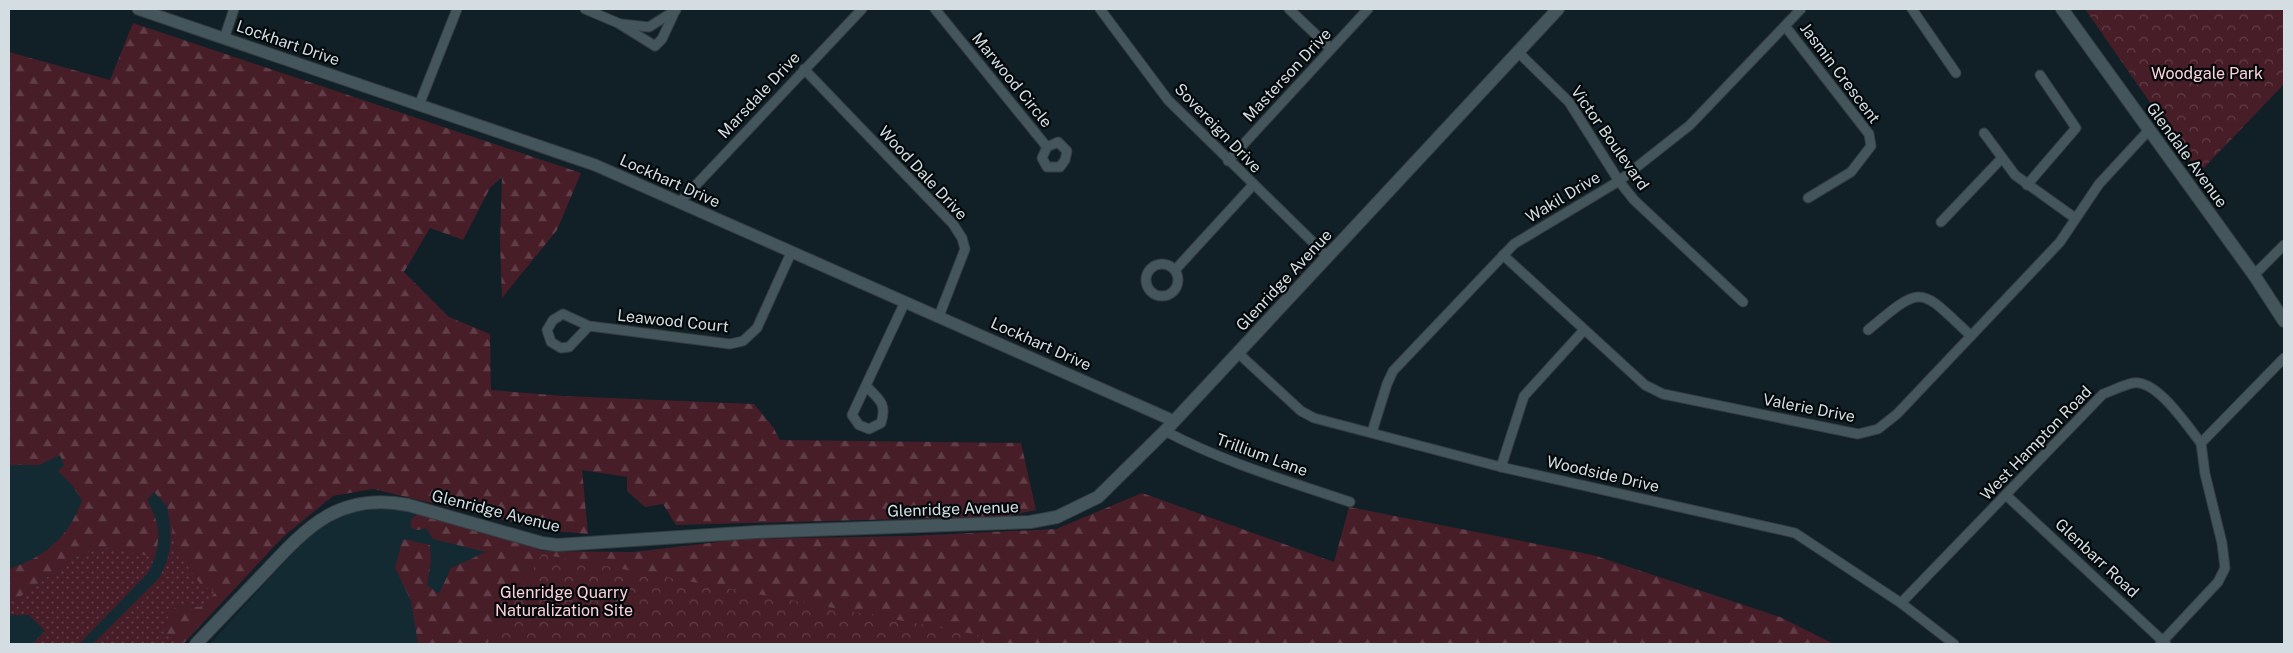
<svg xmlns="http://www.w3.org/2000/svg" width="2293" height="653" font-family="'Public Sans',sans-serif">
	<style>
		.built { fill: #142a33 }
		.grass { fill: url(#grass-dots) }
		.forest { fill: url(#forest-firs) }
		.park { fill: url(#park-crowns) }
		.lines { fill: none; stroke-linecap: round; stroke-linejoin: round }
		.minor-casing { stroke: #343d42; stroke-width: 11 }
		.tertiary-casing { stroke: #343d42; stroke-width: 13 }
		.secondary-casing { stroke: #343d42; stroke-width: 14 }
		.minor { stroke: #45555c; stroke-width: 9 }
		.tertiary { stroke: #45555c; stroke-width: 11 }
		.secondary { stroke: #45555c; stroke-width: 12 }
		.labels { text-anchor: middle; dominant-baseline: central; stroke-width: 4.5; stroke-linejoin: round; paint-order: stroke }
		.street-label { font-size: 16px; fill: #d4dde2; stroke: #04090b }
		.park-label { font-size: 16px; fill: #fdd1da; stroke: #04090b }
	</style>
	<defs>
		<pattern id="grass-dots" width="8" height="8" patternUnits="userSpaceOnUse" patternTransform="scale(1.25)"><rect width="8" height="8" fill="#471d28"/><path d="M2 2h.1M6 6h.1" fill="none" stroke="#613d47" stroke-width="1.8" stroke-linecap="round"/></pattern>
		<pattern id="forest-firs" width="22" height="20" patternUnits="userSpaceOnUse" patternTransform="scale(1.25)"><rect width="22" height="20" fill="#471d28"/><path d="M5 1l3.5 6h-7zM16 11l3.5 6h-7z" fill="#613d47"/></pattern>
		<pattern id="park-crowns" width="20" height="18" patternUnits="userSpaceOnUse" patternTransform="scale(1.25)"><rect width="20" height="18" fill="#471d28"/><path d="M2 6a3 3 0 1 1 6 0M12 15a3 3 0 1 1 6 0" fill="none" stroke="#613d47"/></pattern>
	</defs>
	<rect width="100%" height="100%" fill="#112026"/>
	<g class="built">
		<path d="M68,441L171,496L228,588L173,644H9V452Z"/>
		<path d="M383,508L398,509L542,554L487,644H210L310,533L348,513Z"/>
	</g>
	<g class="grass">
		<path d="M167,506L177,552L217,592L200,607L176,606L168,619L165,635L184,643L182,644H93L159,578C174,551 172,536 167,506Z"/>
		<path d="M103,547L155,557L148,573L79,644H32L45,631L29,615H9V601L17,599L74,558Z"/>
	</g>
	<g class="forest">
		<path d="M133,23L581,173L557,230L502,298L500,240L502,177L490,188L463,240L430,228L404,272L449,317L490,334L491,390L564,396L754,404L773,427L780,440L1021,443L1036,510L1008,516L676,525L663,504L645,507L627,491V477L582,470L588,534L544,530L373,489L333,496L284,536L184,643L165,635L167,619L176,606L200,607L216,592L201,585L177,552L167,506L154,492L147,500C159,523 161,532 155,557L102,547L74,558L17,599L9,601V569C45,557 69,537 82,500L72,485L58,471L64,465L60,455L39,465H9V52L110,80Z"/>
		<path d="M1142,493L1334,562L1349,507L1593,555L1780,617L1834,644H418L411,601L395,568L403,539L430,545L431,561L427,585L439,594L451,568L486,552L433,539L426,528L418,530L411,528V519L418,514L490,533L543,551L634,552L743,539L909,536L1056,529Z"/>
	</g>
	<g class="park">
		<path d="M2085,9H2284V84L2199,173Z"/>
		<path d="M542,554L979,635L970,644H487Z"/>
	</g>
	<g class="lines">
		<defs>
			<g id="minor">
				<path d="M585,9L618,23L655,46L662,39L675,11"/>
				<path d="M935,9L1047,147"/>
				<path d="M1100,9L1168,100L1327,256"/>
				<path d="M1289,9L1331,49"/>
				<path d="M1912,9L1956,73"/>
				<path d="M621,24L649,27L676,10"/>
				<path d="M1785,26L1869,134L1871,146L1851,172L1808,198"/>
				<path d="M224,39L234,9"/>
				<path d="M1518,52L1569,102L1619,181L1634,200L1743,302"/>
				<path d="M804,69L953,224L962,238L965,249L939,316"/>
				<path d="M419,105L457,9"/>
				<path d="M1984,133L2015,175L2075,218"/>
				<path d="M1058,142L1067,151L1065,160L1060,167H1047L1042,158L1047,147Z"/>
				<path d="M1228,161L1368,9"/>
				<path d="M2027,185L2076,128L2040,75"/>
				<path d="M679,203L862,9"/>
				<path d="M1941,222L2002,158"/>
				<path d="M1503,255L1645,385L1663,394L1858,434L1878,429L1897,414L2060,242L2099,184L2149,130"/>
				<circle cx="1162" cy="280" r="16"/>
				<path d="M1175,270L1253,185"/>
				<path d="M2254,275L2284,245"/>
				<path d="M589,326L569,347L561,348L551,342L547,330L553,320L563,314L589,326L730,344L743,341L757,328L791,253"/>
				<path d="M1868,330C1924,283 1919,287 1971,336"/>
				<path d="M1238,353L1301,411L1314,418L1501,467L1795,533L1901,603L1954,644"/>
				<path d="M867,387C880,400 887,404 881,423L869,429L859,425L852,415L905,302"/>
				<path d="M1165,431C1223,462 1288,481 1350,502"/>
				<path d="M1372,432L1387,384L1393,371L1514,244L1619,181L1690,125L1801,9"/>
				<path d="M2201,443L2284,358"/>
				<path d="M1501,467L1524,396L1584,330"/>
				<path d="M2006,495L2166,644"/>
				<path d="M1901,603L2103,394C2112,391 2123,385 2133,383C2157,379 2187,426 2201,443"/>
				<path d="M2160,644L2218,582L2225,568L2222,543L2205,474L2201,443"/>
			</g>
			<path id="tertiary" d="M138,9L595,165L1174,421"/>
			<g id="secondary">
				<path d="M2062,9L2254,275L2284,321"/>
				<path d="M196,644C219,620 242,596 265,572C308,526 339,492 408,505L542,543L557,545L756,532L1030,522L1057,517L1098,497L1165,431L1558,9"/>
			</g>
		</defs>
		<use href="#minor" class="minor-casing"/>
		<use href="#tertiary" class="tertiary-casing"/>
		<use href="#secondary" class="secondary-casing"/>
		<use href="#minor" class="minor"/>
		<use href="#tertiary" class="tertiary"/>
		<use href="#secondary" class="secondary"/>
	</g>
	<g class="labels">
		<g class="street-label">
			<text transform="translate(288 43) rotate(19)">Lockhart Drive</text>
			<text transform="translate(1840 73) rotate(53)">Jasmin Crescent</text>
			<text transform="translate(1287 75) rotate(-47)">Masterson Drive</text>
			<text transform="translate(1012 80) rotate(51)">Marwood Circle</text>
			<text transform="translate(759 95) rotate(-47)">Marsdale Drive</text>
			<text transform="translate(1218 128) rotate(46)">Sovereign Drive</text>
			<text transform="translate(1610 138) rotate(55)">Victor Boulevard</text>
			<text transform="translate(2187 155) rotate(54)">Glendale Avenue</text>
			<text transform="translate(923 173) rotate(47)">Wood Dale Drive</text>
			<text transform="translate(670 181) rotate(24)">Lockhart Drive</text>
			<text transform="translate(1563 197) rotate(-31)">Wakil Drive</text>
			<text transform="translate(1284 280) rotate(-47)">Glenridge Avenue</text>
			<text transform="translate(673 321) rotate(6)">Leawood Court</text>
			<text transform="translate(1041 344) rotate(24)">Lockhart Drive</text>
			<text transform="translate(1809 408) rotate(11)">Valerie Drive</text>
			<text transform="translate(2036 443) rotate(-46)">West Hampton Road</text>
			<text transform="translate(1262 455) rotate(20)">Trillium Lane</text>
			<text transform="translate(1603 474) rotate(13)">Woodside Drive</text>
			<text transform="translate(953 509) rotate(-2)">Glenridge Avenue</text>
			<text transform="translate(496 511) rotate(14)">Glenridge Avenue</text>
			<text transform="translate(2097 558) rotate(43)">Glenbarr Road</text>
		</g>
		<g class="park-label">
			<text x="2207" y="73">Woodgale Park</text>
			<text x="564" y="592">Glenridge Quarry<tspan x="564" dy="18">Naturalization Site</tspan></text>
		</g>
	</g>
	<rect width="2293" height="653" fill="none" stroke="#d4dde2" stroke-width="20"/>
</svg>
